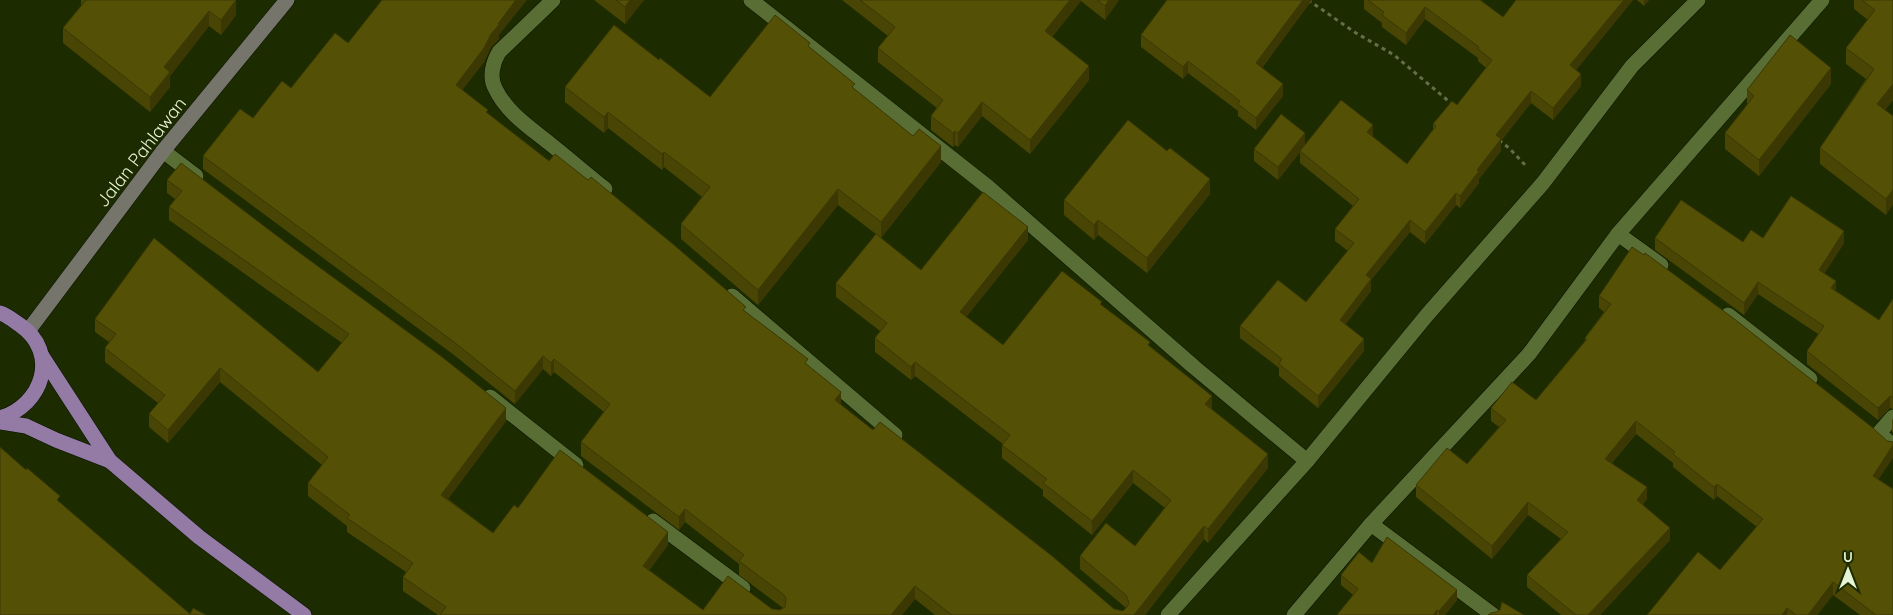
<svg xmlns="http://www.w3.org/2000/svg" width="1893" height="615" font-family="Quicksand,sans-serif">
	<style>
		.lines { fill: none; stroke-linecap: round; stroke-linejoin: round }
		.street-casing { stroke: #091200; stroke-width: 16 }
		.secondary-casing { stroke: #091200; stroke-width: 16 }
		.primary-casing { stroke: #091200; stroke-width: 16 }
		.path { stroke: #626f48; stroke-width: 3; stroke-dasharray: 4 4; stroke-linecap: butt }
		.street { stroke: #596e34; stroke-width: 15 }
		.secondary { stroke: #76756c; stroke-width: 15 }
		.primary { stroke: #947ba5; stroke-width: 15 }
		.wall { fill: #484505 }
		.shaded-wall { fill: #3b3804 }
		.building { fill: #545006; stroke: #3b3804 }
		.labels { text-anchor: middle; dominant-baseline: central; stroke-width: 4; stroke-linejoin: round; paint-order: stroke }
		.street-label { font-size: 18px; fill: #e6f3d4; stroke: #1d2b00 }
	</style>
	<rect width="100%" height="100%" fill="#1d2b00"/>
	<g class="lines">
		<defs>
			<g id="street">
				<path d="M553,0L499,52C493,62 489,77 495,88C506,112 529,127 549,143C568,158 586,174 605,189"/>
				<path d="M751,0L988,187L1194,367L1307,461"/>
				<path d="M163,151L196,176"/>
				<path d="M1618,234L1661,265"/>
				<path d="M732,296L895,435"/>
				<path d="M1728,315L1810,379"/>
				<path d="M490,397L576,465"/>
				<path d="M1893,417L1879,433L1893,446"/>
				<path d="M653,521L743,588"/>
				<path d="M1371,524L1493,615"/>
				<path d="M1168,615L1307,461L1427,315L1543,183L1632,66L1698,0"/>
				<path d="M1294,615L1371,524L1529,354L1618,234L1822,0"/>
			</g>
			<path id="secondary" d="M28,331L163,151L287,0"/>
			<g id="primary">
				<path d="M0,313C7,315 14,321 20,325C60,353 43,405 0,418"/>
				<path d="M42,356L110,461L199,537L304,615"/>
				<path d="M0,422L26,426L56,440L110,461"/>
			</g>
		</defs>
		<use href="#street" class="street-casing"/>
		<use href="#secondary" class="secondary-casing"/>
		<use href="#primary" class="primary-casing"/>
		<g class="path">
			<path d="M1308,0L1356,33L1394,55L1452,104"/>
			<path d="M1499,140L1509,148L1527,167"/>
		</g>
		<use href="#street" class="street"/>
		<use href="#secondary" class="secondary"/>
		<use href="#primary" class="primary"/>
	</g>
	<g class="wall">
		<path d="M81,0H236V15L221,35L209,26L170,76V87L150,112L63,43V28L81,6Z"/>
		<path d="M594,0H644L625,24Z"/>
		<path d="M842,0H1119L1105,20L1081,1L1052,37L1089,80L1030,154L982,116L958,147L955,145L953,147L931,130V116L937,108L878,62V48L888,36Z"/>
		<path d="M1167,0H1312L1262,68L1283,96L1256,130L1238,116V111L1188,73L1183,79L1141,47V35Z"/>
		<path d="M1364,0H1480L1503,17L1633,0L1576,70L1581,86L1553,120L1531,103L1501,141V151L1479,179V183L1460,208L1456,205L1425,244L1410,232L1371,280V291L1345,324L1364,351L1318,408L1279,376V368L1240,338V326L1306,302L1348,251L1335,241V229L1353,206L1300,163V152L1278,180L1254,161V149L1305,145L1373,137L1407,164L1433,130V124L1457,105L1486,68L1478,61V58L1425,19L1406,45L1382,27V23L1364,9Z"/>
		<path d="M1637,0H1649L1644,6Z"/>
		<path d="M1854,0H1893V100L1885,110L1893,116L1886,215L1820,164V148L1866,79L1846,64V48L1868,20L1854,9Z"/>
		<path d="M499,35V39L491,47L484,62L462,90L488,114L746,312L808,365L841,405L873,430L1114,609L1123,611L1126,608L1080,569V556L1135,546L1165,508L1133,483L1092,535L1043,496V490L1002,458V445L1003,444L915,376L911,380L875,352V338L880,331L836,297V283L921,270L1028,240L966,317L1003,345L1102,305L1150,347L1212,409L1268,468L1208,543L1204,539L1145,615H935L915,599L902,615H438L403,591V577L406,572L347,532V526L308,496V483L322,465L220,382L168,443L149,427V414L158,403L105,362V348L109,342L95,332V319L318,372L342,343L169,220V207L175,199L167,193V180L506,421L448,499L493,533L518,508L668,545L649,570L703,610L772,609L780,610L783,608L739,575V564L685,522L679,530L581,456V442L604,412L554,372L551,376L543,369L515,404L454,355L203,169V156L253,118L348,43Z"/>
		<path d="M810,48L855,90L941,162L881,238L838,205L758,305L681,239V224L702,197L664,167L662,170L608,128L604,133L565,102V87L659,60L710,97Z"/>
		<path d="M1831,84L1759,176L1725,149V133L1747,105V90Z"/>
		<path d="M1210,194L1147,273L1098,235L1094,240L1064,215V200Z"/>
		<path d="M1655,238L1743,242L1763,238L1844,243L1824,274L1836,291L1879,320L1893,299V409L1890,408L1878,420L1807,364V351L1818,334L1758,294L1744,315L1655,250Z"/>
		<path d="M1599,296L1887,441L1893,442V458L1878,479L1893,615H1860L1833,595L1817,615H1647L1720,570L1757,527L1717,496L1714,500L1673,467V463L1636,434L1612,463L1647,499L1643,504L1670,540L1600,615H1561L1527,587V575L1561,539L1528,515L1492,559L1416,497V485L1467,464L1499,427L1491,421V408L1536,400L1585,341V338L1604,312L1599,308Z"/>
		<path d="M1893,419V433L1892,432V420Z"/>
		<path d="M1372,563L1457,600L1445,615H1337L1353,595L1341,585V575Z"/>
	</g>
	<g class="shaded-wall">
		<path d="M236,0V15L221,35V20Z"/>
		<path d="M516,0H527L499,35V39L491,47L484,62L456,98V85L498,24Z"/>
		<path d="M630,0H644L625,24V7Z"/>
		<path d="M1070,0H1081V1L1045,45V31Z"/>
		<path d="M1109,0H1119L1105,20V6Z"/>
		<path d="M1303,0H1312L1256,75V63Z"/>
		<path d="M1624,0H1633L1570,77V65Z"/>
		<path d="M1644,0H1649L1644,6Z"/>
		<path d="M1425,7V19L1406,45V33Z"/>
		<path d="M209,11V26L170,76V87L150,112V97L164,67Z"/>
		<path d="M1188,61V73L1183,79V67Z"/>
		<path d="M1089,66V80L1030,154V140Z"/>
		<path d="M1831,68V84L1759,176V160Z"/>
		<path d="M1581,74V86L1553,120V108Z"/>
		<path d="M1283,84V96L1256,130V118Z"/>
		<path d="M1893,84V100L1877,120V104Z"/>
		<path d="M1531,91V103L1501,141V151L1479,179V183L1460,208V196L1496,135Z"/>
		<path d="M982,102V116L958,147V133Z"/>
		<path d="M608,112V128L604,133V117Z"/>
		<path d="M1373,125V137L1367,132Z"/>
		<path d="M955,131V145L953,147V133Z"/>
		<path d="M1305,133V146L1278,180V167Z"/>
		<path d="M941,146V162L881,238V222Z"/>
		<path d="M664,152V167L662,170V154Z"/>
		<path d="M1210,179V194L1147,273V258Z"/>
		<path d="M838,189V205L758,305V290Z"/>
		<path d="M1893,190V205L1886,215V199Z"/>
		<path d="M1456,193V205L1425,244V232Z"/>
		<path d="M1098,220V235L1094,240V225Z"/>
		<path d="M1410,220V232L1371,280V291L1340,332V320L1366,275Z"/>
		<path d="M1028,227V240L960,325V312Z"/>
		<path d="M1844,231V243L1819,282V270Z"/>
		<path d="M1836,281V294L1831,288Z"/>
		<path d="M1758,282V294L1744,315V303Z"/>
		<path d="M1364,339V351L1318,408V396Z"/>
		<path d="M543,356V369L515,404V391Z"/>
		<path d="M554,359V372L551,376V363Z"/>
		<path d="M915,362V376L911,380V367Z"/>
		<path d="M220,368V382L168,443V430Z"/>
		<path d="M841,392V405L835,400Z"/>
		<path d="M1212,396V409L1205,418V404Z"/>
		<path d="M1890,396V408L1878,420V408Z"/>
		<path d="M506,408V421L441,508V495Z"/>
		<path d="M1636,421V434L1605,471V459Z"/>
		<path d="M1893,445V458L1873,488V476Z"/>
		<path d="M1268,454V468L1208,543V529Z"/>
		<path d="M1133,470V483L1092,535V521Z"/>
		<path d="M1717,484V496L1714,500V487Z"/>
		<path d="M1647,487V499L1637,512V500Z"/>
		<path d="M1528,502V515L1492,559V546Z"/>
		<path d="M685,509V522L679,530V517Z"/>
		<path d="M1204,526V539L1145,615H1134Z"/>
		<path d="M1670,528V540L1600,615H1588Z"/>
		<path d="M668,532V545L643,579V566Z"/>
		<path d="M1833,582V595L1817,615H1808Z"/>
		<path d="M915,586V599L902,615H891Z"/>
		<path d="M1457,590V600L1445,615H1439V611Z"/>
		<path d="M1787,608V615H1782Z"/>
		<path d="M1437,610V615H1433Z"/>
	</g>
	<g class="building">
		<path d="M86,0H236L221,20L209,11L164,67L170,72L150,97L63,28Z"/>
		<path d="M382,0H516L498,24L499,25L491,34L484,48L456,85L488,110L486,112L549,161L555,154L588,180L591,177L674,245L746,307L743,310L808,359L805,363L841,392L835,400L873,430L880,422L1052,556L1114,609L1123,611L1127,607L1129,603L1126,595L1080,556L1106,523L1135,546L1171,500L1133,470L1092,521L1043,483L1047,479L1002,445L1010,435L915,362L911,367L875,338L887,323L836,283L876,234L921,270L983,192L1028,227L960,312L1003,345L1062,271L1102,302L1100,304L1150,342L1148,345L1212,396L1205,404L1268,454L1208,529L1204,526L1134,615H952L915,586L891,615H440L446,607L403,577L413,563L347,518L350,515L308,483L328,457L220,368L168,430L149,414L165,395L105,348L116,334L95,319L154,238L318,372L349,334L169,207L182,191L167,180L181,163L293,248L442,357L506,408L441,495L493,533L514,505L518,508L560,450L668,532L643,566L703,610L728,576L772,609L780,610L785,607L786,598L783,594L739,561L744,555L685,509L679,517L581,442L610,404L554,359L551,363L543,356L515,391L454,342L203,156L240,109L253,118L282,81L291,88L335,33L348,43Z"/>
		<path d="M616,0H630L625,7Z"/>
		<path d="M860,0H1070L1045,31L1089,66L1030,140L982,102L958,133L955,131L953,133L931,116L943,100L878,48L895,27Z"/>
		<path d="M1097,0H1109L1105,6Z"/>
		<path d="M1167,0H1303L1256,63L1283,84L1256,118L1238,104L1240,101L1188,61L1183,67L1141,35Z"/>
		<path d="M1368,0H1480L1503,17L1516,0H1624L1570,65L1581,74L1553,108L1531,91L1496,135L1501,139L1477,170L1479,171L1460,196L1456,193L1425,232L1410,220L1366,275L1371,279L1340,320L1364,339L1318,396L1279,364L1282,359L1240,326L1278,280L1306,302L1354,243L1335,229L1359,199L1300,151L1341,100L1373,125L1367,132L1407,164L1436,126L1433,124L1452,101L1457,105L1492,60L1478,49L1479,47L1425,7L1406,33L1382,15L1384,12Z"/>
		<path d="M1862,0H1893V84L1877,104L1893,116V190L1886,199L1820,148L1874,69L1846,48L1875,10Z"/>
		<path d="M775,15L810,43L808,46L855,84L852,87L913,136L919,129L941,146L881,222L838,189L758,290L681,224L710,187L664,152L662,154L608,112L604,117L565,87L614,25L659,60L660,58L710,97Z"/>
		<path d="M1790,35L1831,68L1759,160L1725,133L1754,96L1747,90Z"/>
		<path d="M1281,114L1305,133L1278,167L1254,149Z"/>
		<path d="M1128,120L1167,151L1170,148L1210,179L1147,258L1098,220L1094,225L1064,200Z"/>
		<path d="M1791,196L1844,231L1819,270L1836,281L1831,288L1879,320L1893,299V397L1890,396L1878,408L1807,351L1824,326L1758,282L1744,303L1655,238L1681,200L1743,242L1751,230L1763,238Z"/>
		<path d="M1632,247L1644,255L1645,253L1733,318L1873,428L1887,441L1893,442V445L1873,476L1893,489V615H1876L1833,582L1808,615H1796L1787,608L1782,615H1647L1698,552L1720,570L1763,519L1717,484L1714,487L1673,454L1675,452L1636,421L1605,459L1647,487L1637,500L1670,528L1588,615H1576L1527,575L1568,532L1528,502L1492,546L1416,485L1447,448L1467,464L1506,420L1491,408L1512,382L1536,400L1587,339L1585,338L1611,304L1599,296Z"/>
		<path d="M0,447L26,470L27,468L60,496L57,500L190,614L193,608L206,615H0Z"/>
		<path d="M1387,537L1457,590L1439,611L1437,610L1433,615H1337L1358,589L1341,575L1359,552L1372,563Z"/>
		<path d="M1502,602L1524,615H1488L1491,613L1496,612L1500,610Z"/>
	</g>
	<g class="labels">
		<g class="street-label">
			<text transform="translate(141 152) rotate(-52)">Jalan Pahlawan</text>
		</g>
	</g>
	<g transform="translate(1848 570)" stroke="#1d2b00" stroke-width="4" paint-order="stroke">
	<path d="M0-4L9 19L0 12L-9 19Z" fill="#e6f3d4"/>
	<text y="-8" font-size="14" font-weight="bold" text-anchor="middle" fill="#e6f3d4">U</text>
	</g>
</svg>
